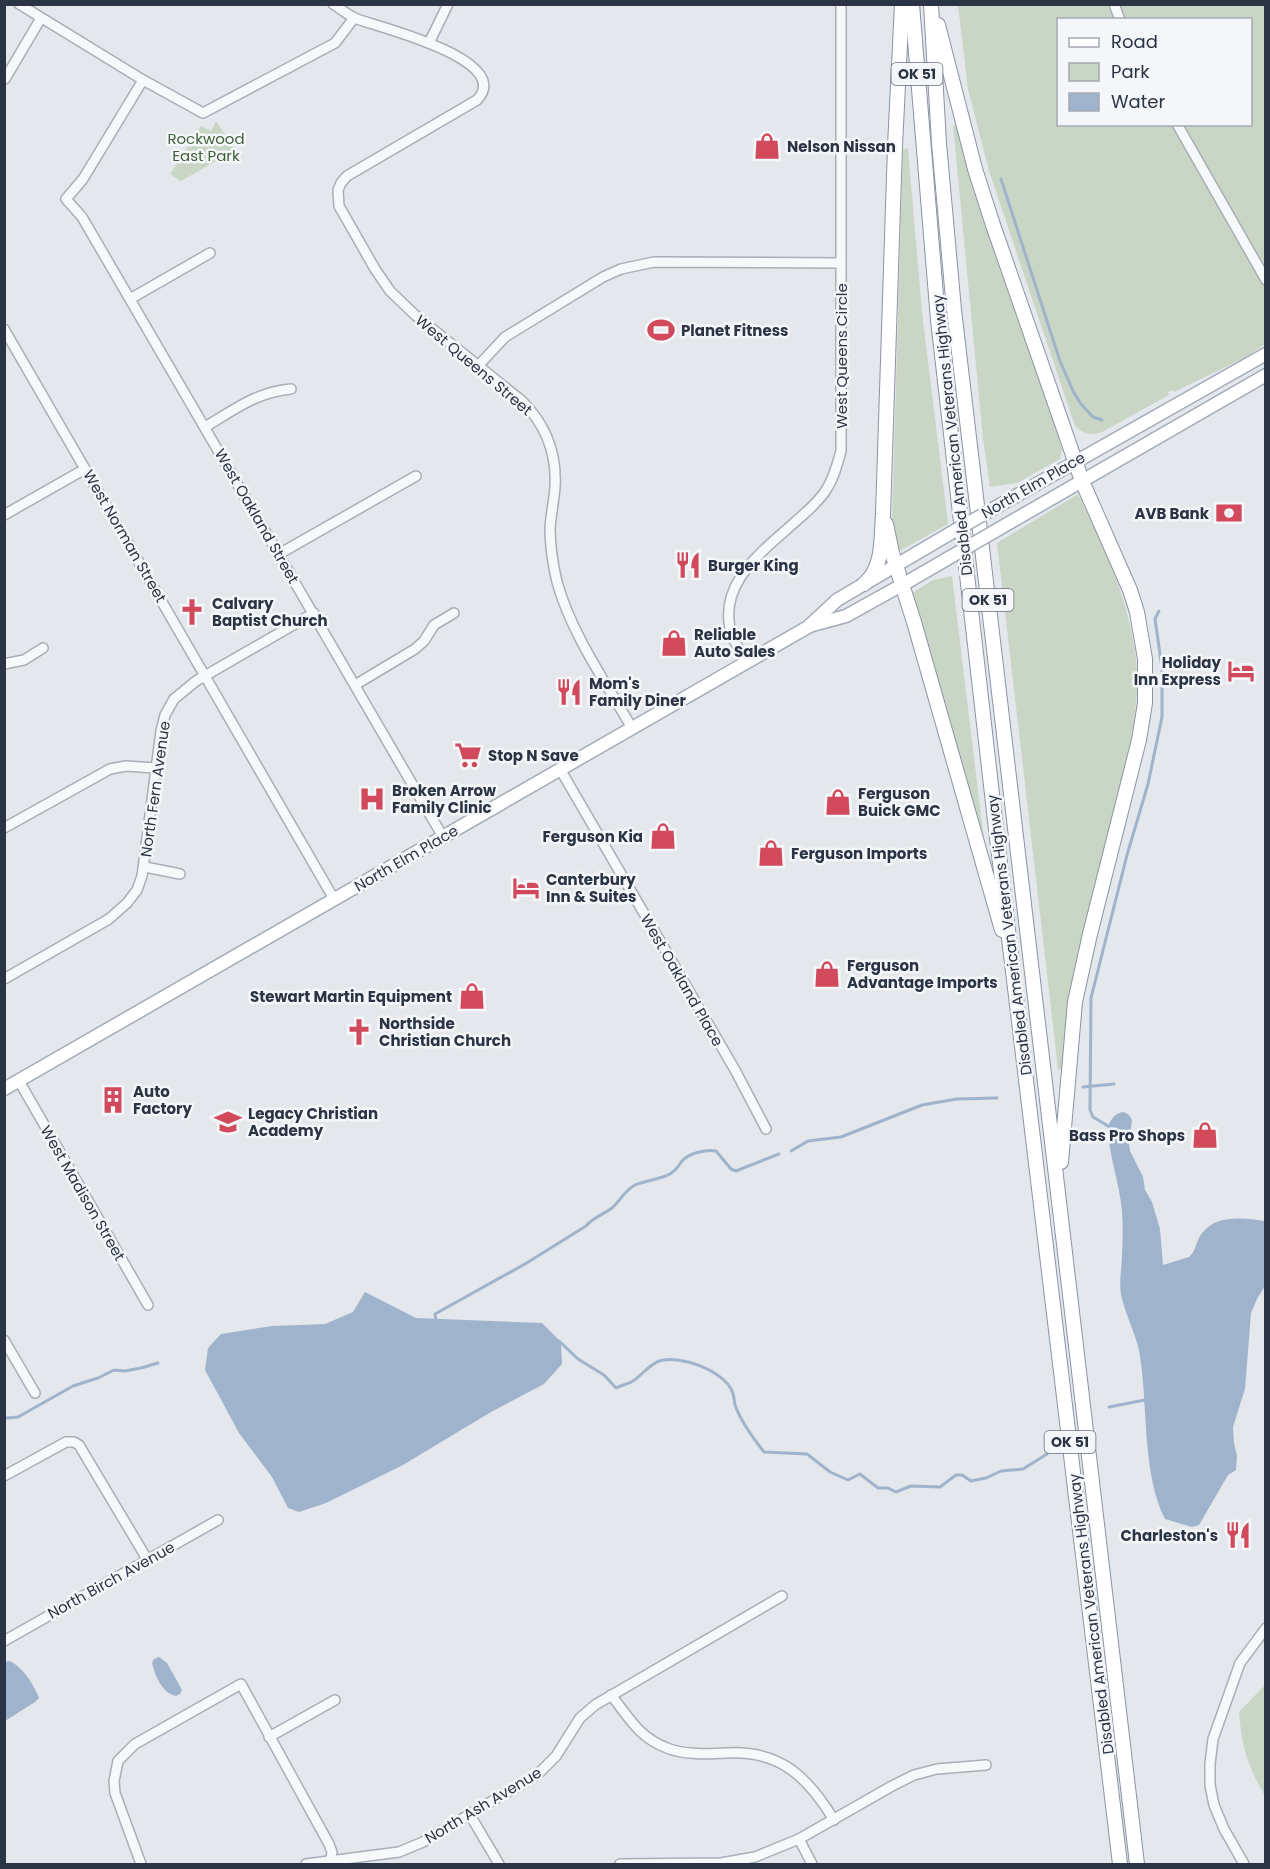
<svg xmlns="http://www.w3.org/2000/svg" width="1270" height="1869" font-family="Poppins,sans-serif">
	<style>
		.green { fill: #c9d6c5; fill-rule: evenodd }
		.water { fill: #9fb4cc }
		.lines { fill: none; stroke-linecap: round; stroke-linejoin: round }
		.stream { stroke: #9fb4cc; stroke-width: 3 }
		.minor-casing { stroke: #a9aeb7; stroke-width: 12 }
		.major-casing { stroke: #a3abb8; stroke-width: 15 }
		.highway-casing { stroke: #8b94a3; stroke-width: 16 }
		.minor { stroke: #f7f8fa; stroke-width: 9 }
		.major { stroke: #fff; stroke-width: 12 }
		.highway { stroke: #fff; stroke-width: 14 }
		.major-bridge-casing { stroke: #a3abb8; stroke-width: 15; stroke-linecap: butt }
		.major-bridge { stroke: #fff; stroke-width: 12 }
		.labels { text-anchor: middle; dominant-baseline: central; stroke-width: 5; stroke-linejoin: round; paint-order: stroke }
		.shield { fill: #f4f6f9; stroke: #676e7b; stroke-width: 1.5 }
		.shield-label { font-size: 14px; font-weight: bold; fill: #2b3445 }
		.park-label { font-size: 15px; fill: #3f6138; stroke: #f4f6f9 }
		.poi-label { font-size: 15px; font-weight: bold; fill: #2b3445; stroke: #f4f6f9; text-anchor: start }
		.street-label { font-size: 15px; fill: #2b3445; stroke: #f4f6f9 }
	</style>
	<rect width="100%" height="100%" fill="#e4e7ec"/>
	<g class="green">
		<path d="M958,5H1265V344L1248,356L1174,392L1172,390L1168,392L1169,395L1102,432C1090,436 1084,434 1075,426L989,171L968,89ZM1058,20H1250V124H1058Z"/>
		<path d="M216,121L235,150L181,181L170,174L201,126L211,131Z"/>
		<path d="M953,125H958L1062,449L1060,459L1017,483L990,487L983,439Z"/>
		<path d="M908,148L922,312L948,524L896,553L892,518L903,150Z"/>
		<path d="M1078,494C1104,548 1130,600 1136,660C1142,714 1123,769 1111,821C1099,872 1085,924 1074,976C1068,1007 1065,1039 1062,1070L1058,1069L997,543Z"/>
		<path d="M952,576L984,840L980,836L912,593L933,580Z"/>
		<path d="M1265,1685V1796C1247,1764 1242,1749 1239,1712Z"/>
	</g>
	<g class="water">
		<path d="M1124,1112L1129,1115L1132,1120L1129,1143L1130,1151L1143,1177L1145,1190L1152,1202L1160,1229L1163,1265L1189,1257C1197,1250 1196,1239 1203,1232C1217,1214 1246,1218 1265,1221V1286L1257,1299L1251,1313L1245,1389L1233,1427L1234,1443L1237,1456L1236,1470L1228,1475L1199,1525L1192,1527L1165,1519C1142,1474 1148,1407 1140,1356C1137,1336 1127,1319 1122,1299C1118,1284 1122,1269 1122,1254C1123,1240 1123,1226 1122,1212C1120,1183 1108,1155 1108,1126C1112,1118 1115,1113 1124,1112Z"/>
		<path d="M365,1292L416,1318L542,1323L561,1342L562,1364L544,1384L491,1412L403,1465L326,1503L299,1512L288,1508L272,1477L239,1433L205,1370L208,1348L221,1334L272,1326L325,1324L353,1312Z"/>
		<path d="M159,1657L167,1663L182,1690L180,1694L176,1696C162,1693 155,1676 152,1663L154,1659Z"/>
		<path d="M10,1661C23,1668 33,1683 39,1698L35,1702L5,1721V1662Z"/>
	</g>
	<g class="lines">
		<g class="stream">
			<path d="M1001,179L1060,361L1074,393L1081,404L1093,417L1102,420"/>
			<path d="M1083,1087L1114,1084"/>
			<path d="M1108,1126L1093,1117L1090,1110L1091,998L1127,855L1148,784L1162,717V668L1155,619L1159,611"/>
			<path d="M791,1151L808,1141L841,1137L922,1105L957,1099L997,1098"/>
			<path d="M436,1322L435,1314L525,1264L586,1226C592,1218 604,1214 612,1208C620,1201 625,1190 635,1185C646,1180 659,1180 670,1174C677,1170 678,1166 682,1161C689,1153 707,1149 716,1151L731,1169L736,1171L779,1154"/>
			<path d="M559,1341L578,1359L604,1375L616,1388C622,1385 628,1384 633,1381C642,1375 649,1365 659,1361C679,1354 724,1371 732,1391C734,1395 734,1400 735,1405C741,1422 753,1438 764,1452L807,1454L830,1472L848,1480L860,1474L878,1488H888L896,1492L911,1486L940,1487L956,1475H962L971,1481L986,1478L1001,1471L1023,1469L1047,1454"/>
			<path d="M1109,1407L1145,1400"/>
			<path d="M4,1417L7,1418L18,1417L73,1386L98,1378L114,1370L125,1371L141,1368L158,1363"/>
		</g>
		<defs>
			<g id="minor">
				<path d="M19,4L143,80L203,113L335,43L354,18"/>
				<path d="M333,4C341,9 349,16 357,19C379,27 515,60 477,100L347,176L341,183L338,190L339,206L375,269L390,291L414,314L522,401C546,425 557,453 555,487C554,501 551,514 550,528C550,546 553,565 557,582C571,633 606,683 632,728"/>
				<path d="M1114,4L1120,20"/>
				<path d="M429,43L448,4"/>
				<path d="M5,79L41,18"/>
				<path d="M143,80L83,179L66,199L82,217L443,837"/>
				<path d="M1177,124L1266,280"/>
				<path d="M130,299L210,253"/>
				<path d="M4,329L334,899"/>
				<path d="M478,366L505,337L603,277L621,269L654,262L841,263"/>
				<path d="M205,427C234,410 256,392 291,389"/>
				<path d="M4,515L85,469"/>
				<path d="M279,554L416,476"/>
				<path d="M746,662C742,654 737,646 733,638C714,587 760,553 794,523C805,513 818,503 826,490C834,478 837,465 841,451V4"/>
				<path d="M4,664L24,660L43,648"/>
				<path d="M355,685L415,649L424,641L434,625L454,613"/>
				<path d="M560,769L735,1070L766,1129"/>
				<path d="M4,828L110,769L126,766L156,768"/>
				<path d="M145,867L180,874"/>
				<path d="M4,979L109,919L127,903L137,890L142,876L161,731L165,715L174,699L196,681L314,613"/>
				<path d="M19,1081L148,1305"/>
				<path d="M4,1340L35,1393"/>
				<path d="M4,1476L66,1442H74L79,1445L147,1559"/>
				<path d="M4,1641L218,1520"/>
				<path d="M611,1695C629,1717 638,1737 667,1748C684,1755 708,1754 727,1753C780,1750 808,1777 834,1820"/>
				<path d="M269,1737L335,1700"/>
				<path d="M470,1815L499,1864"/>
				<path d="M799,1839L812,1864"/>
				<path d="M141,1864L115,1793L114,1781L118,1761L135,1744L241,1684L329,1844L332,1852L330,1864"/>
				<path d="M306,1864L399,1852L423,1842L538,1774L556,1756L580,1718L595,1705L782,1596"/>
				<path d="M620,1864L721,1863L755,1857L799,1839L892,1786L914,1775L937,1769L986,1765"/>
				<path d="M1244,1864L1224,1829L1214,1805L1210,1785V1764L1213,1739L1240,1663L1266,1628"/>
			</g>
			<g id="major">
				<path d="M1049,477L1266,354"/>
				<path d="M1016,519L1266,375"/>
				<path d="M809,626L846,616L909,581"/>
				<path d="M4,1089L808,627L837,600L956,530"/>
			</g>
			<g id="highway">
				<path d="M912,4L938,320L997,838L1120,1864"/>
				<path d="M931,4L939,143L954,310L1137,1864"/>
				<path d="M938,25L975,169L993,225L1082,481L1130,590L1137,612L1145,659V703L1139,740L1090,934L1075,1002L1061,1162"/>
				<path d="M886,524L892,553L914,622L1002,930"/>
				<path d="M864,584C884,568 881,538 883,514L895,146L902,4"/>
			</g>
		</defs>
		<use href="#minor" class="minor-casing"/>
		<use href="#major" class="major-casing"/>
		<use href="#highway" class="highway-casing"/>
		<use href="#minor" class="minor"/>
		<use href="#major" class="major"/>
		<use href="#highway" class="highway"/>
		<defs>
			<g id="major-bridge">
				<path d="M956,530L1049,477"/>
				<path d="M909,581L1016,519"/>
			</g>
		</defs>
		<use href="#major-bridge" class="major-bridge-casing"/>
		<use href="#major-bridge" class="major-bridge"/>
	</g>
	<defs>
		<symbol id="shop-bare" viewBox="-9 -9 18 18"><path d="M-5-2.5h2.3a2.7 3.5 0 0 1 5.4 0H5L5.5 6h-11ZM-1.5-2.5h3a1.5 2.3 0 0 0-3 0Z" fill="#d1495b" stroke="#f4f6f9" stroke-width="2.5" paint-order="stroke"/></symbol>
		<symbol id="stadium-bare" viewBox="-9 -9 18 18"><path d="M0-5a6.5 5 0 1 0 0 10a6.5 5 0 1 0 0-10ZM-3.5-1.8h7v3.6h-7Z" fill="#d1495b" stroke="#f4f6f9" stroke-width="2.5" paint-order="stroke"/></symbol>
		<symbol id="bank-bare" viewBox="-9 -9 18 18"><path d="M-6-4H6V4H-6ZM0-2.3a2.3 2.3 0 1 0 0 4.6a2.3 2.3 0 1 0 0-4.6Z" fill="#d1495b" stroke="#f4f6f9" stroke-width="2.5" paint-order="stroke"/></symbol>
		<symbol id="restaurant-bare" viewBox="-9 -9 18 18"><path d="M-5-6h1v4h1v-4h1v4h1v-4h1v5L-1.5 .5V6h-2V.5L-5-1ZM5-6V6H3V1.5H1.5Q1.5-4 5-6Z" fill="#d1495b" stroke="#f4f6f9" stroke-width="2.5" paint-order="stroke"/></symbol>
		<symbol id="church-bare" viewBox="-9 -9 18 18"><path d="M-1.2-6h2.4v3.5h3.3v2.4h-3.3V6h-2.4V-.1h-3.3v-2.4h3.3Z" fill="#d1495b" stroke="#f4f6f9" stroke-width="2.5" paint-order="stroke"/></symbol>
		<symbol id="hotel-bare" viewBox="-9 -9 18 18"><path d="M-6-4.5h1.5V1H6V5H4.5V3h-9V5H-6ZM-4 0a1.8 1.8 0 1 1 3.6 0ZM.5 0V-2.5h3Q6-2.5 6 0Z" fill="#d1495b" stroke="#f4f6f9" stroke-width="2.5" paint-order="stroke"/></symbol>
		<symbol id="supermarket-bare" viewBox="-9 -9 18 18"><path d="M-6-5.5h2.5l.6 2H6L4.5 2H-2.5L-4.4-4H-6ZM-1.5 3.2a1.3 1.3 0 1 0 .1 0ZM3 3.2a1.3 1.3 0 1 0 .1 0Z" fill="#d1495b" stroke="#f4f6f9" stroke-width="2.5" paint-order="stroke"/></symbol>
		<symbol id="hospital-bare" viewBox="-9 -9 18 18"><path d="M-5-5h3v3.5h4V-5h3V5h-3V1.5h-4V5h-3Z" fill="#d1495b" stroke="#f4f6f9" stroke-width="2.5" paint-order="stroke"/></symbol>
		<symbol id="building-bare" viewBox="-9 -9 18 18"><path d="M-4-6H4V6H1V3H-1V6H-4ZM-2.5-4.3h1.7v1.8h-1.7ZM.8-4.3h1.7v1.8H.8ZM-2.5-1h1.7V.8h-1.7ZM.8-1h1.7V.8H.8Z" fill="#d1495b" stroke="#f4f6f9" stroke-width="2.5" paint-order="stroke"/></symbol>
		<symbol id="school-bare" viewBox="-9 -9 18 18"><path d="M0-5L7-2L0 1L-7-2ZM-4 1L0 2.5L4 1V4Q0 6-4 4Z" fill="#d1495b" stroke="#f4f6f9" stroke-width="2.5" paint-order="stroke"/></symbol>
	</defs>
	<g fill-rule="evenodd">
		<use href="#shop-bare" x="748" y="127" width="38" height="38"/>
		<use href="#stadium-bare" x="642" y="311" width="38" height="38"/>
		<use href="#bank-bare" x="1210" y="494" width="38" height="38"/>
		<use href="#restaurant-bare" x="669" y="546" width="38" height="38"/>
		<use href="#church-bare" x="173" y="593" width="38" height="38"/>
		<use href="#shop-bare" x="655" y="624" width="38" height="38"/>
		<use href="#hotel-bare" x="1222" y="652" width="38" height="38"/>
		<use href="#restaurant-bare" x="550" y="673" width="38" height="38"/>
		<use href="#supermarket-bare" x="449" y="736" width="38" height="38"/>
		<use href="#hospital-bare" x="353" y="780" width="38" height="38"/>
		<use href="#shop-bare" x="819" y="783" width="38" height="38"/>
		<use href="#shop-bare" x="644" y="817" width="38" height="38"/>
		<use href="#shop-bare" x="752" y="834" width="38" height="38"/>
		<use href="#hotel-bare" x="507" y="869" width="38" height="38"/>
		<use href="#shop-bare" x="808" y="955" width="38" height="38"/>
		<use href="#shop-bare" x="453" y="977" width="38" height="38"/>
		<use href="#church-bare" x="340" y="1013" width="38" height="38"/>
		<use href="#building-bare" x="94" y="1081" width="38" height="38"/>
		<use href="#school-bare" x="209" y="1103" width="38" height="38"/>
		<use href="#shop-bare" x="1186" y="1116" width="38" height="38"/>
		<use href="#restaurant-bare" x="1219" y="1516" width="38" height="38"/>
	</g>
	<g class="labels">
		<g class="shield">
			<rect x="891.5" y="63" width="51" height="22" rx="4.5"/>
			<rect x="962.5" y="589" width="51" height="22" rx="4.5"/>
			<rect x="1044.5" y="1431" width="51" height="22" rx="4.5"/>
		</g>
		<g class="shield-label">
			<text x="917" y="74">OK 51</text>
			<text x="988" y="600">OK 51</text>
			<text x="1070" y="1442">OK 51</text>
		</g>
		<g class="park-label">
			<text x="206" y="138">Rockwood<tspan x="206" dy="17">East Park</tspan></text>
		</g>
		<g class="poi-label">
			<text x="787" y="146">Nelson Nissan</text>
			<text x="681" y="330">Planet Fitness</text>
			<text x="1209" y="513" text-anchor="end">AVB Bank</text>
			<text x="708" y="565">Burger King</text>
			<text x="212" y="603">Calvary<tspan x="212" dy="17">Baptist Church</tspan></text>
			<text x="694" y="634">Reliable<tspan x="694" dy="17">Auto Sales</tspan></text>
			<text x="1221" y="662" text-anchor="end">Holiday<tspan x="1221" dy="17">Inn Express</tspan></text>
			<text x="589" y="683">Mom's<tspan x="589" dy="17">Family Diner</tspan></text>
			<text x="488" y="755">Stop N Save</text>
			<text x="392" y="790">Broken Arrow<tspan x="392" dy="17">Family Clinic</tspan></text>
			<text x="858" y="793">Ferguson<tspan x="858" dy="17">Buick GMC</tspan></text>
			<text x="643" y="836" text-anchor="end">Ferguson Kia</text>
			<text x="791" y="853">Ferguson Imports</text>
			<text x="546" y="879">Canterbury<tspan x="546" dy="17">Inn &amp; Suites</tspan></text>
			<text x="847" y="965">Ferguson<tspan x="847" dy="17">Advantage Imports</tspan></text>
			<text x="452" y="996" text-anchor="end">Stewart Martin Equipment</text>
			<text x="379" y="1023">Northside<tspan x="379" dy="17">Christian Church</tspan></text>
			<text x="133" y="1091">Auto<tspan x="133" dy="17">Factory</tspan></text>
			<text x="248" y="1113">Legacy Christian<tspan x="248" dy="17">Academy</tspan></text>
			<text x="1185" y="1135" text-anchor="end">Bass Pro Shops</text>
			<text x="1218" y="1535" text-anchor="end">Charleston's</text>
		</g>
		<g class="street-label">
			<text transform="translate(841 356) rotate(-90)">West Queens Circle</text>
			<text transform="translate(474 365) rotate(40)">West Queens Street</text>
			<text transform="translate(952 435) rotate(-96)">Disabled American Veterans Highway</text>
			<text transform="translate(1033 485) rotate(-30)">North Elm Place</text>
			<text transform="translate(257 516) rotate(60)">West Oakland Street</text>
			<text transform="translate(125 536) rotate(60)">West Norman Street</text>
			<text transform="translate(155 789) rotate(-82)">North Fern Avenue</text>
			<text transform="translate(406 858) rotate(-30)">North Elm Place</text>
			<text transform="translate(1009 935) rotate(-97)">Disabled American Veterans Highway</text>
			<text transform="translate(682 980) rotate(60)">West Oakland Place</text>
			<text transform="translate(83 1193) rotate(60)">West Madison Street</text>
			<text transform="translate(111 1580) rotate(-29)">North Birch Avenue</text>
			<text transform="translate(1091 1614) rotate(-97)">Disabled American Veterans Highway</text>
			<text transform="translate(483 1805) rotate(-31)">North Ash Avenue</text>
		</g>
	</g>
	<rect width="1270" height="1869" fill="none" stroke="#2b3445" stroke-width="12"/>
	<rect x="1057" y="18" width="195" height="108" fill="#f4f6f9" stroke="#a4a8b1" stroke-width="1.5"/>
	<rect x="1069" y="38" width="30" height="9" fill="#ffffff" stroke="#a4a8b1" stroke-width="1.5"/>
	<text x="1111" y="48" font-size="18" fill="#2b3445">Road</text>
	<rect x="1069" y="63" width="30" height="18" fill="#c9d6c5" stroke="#a4a8b1" stroke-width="1.5"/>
	<text x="1111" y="78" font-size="18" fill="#2b3445">Park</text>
	<rect x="1069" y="93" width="30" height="18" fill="#9fb4cc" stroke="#a4a8b1" stroke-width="1.5"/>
	<text x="1111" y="108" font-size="18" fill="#2b3445">Water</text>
</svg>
